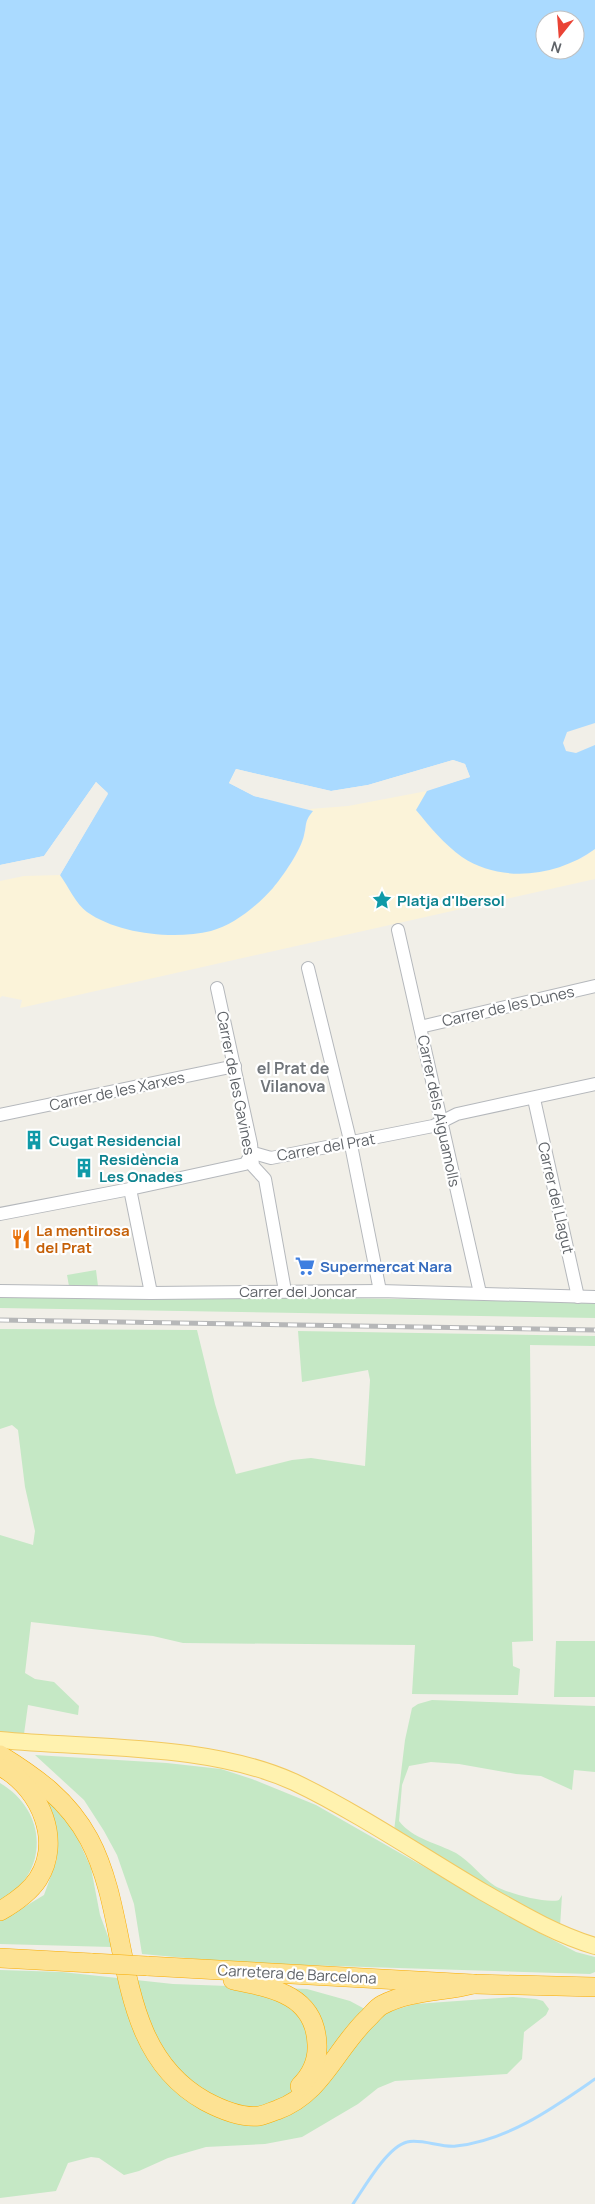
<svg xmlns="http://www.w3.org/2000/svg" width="595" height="2204" font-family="Manrope,sans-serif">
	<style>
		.green { fill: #c5e8c5 }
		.sand { fill: #fbf3d9 }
		.water { fill: #aadaff; fill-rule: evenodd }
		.pier { fill: #f1efe8 }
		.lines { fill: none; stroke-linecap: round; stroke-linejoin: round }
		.stream { stroke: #aadaff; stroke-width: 3 }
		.minor-casing { stroke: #b5b8bc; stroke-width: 14 }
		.major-casing { stroke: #f2c960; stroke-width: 18 }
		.highway-casing { stroke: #f9ab00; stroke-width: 20 }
		.minor { stroke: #fff; stroke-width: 12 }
		.major { stroke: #fff2af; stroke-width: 16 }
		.highway { stroke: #fde293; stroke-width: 19 }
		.rail-casing { stroke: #b6b7b8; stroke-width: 5 }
		.rail { stroke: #fff; stroke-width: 3; stroke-dasharray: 9; stroke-linecap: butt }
		.highway-bridge-casing { stroke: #f9ab00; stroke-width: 20; stroke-linecap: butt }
		.highway-bridge { stroke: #fde293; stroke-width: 19 }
		.labels { text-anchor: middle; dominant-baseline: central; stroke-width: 4.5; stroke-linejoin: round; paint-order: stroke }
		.culture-label { font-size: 15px; font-weight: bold; fill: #0d838f; stroke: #fff; text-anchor: start }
		.street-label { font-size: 15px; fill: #5f6368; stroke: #fff }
		.food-label { font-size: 15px; font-weight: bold; fill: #c56008; stroke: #fff; text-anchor: start }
		.shop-label { font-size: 15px; font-weight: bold; fill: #366cbe; stroke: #fff; text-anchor: start }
		.neighbourhood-label { font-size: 16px; font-weight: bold; fill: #70757a; stroke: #fff }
	</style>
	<rect width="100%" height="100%" fill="#f1efe8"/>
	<g class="green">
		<path d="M96,1270L98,1286H69L67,1275Z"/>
		<path d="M0,1298H335L595,1302V1318L0,1308Z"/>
		<path d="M0,1329L197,1330L215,1404L236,1474L292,1460L311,1458L365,1466L370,1380L368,1370L302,1382L298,1331L595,1336V1346L530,1345L533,1641L512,1642L513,1666L520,1669L518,1695L412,1694L415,1645L183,1643L153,1636L31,1622L25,1673L35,1679L54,1682L79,1706L78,1715L28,1705L24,1734L0,1732V1535L33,1545L35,1531L25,1487L18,1430L12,1425L0,1429Z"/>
		<path d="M556,1641H595V1697H554Z"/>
		<path d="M432,1700L595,1706V1772L574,1770L572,1790L541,1776L516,1774L459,1764L431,1762L409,1766L402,1785L399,1821C413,1839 437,1843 456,1853C471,1862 481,1877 495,1886C507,1893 546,1904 559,1900L562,1895L560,1927L394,1831L405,1740L412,1708L418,1704Z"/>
		<path d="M35,1755L167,1763L221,1769L252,1779L316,1805L538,1932L576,1952L595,1957V1972L590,1974L241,1963L142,1954L134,1904L117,1855L104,1831L84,1800Z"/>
		<path d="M0,1783C48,1811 50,1874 0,1901Z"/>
		<path d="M40,1792L71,1824L91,1868L100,1915L112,1947L0,1944V1917L16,1912L44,1895L57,1859V1829Z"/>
		<path d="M0,1970L62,1972L173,1984L307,1989L350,2001L363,2008L387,2012L415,2004L513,1997L536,1999L543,2001L549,2009L546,2015L524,2032L522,2059L507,2074L395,2081L378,2088L358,2104L302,2137L265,2144L206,2147L168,2158L139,2171L124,2175L99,2158L91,2157L68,2163L56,2191L0,2198Z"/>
	</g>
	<path class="sand" d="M427,791L417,810L434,832L462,857L581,859L595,849V879L20,1008L22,1000L2,996L0,998V881L24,876L60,875L85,911L247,912C270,891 294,867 304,837C308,825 304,823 312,811L310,809L348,806Z"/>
	<path class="water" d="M0,0H595V723L567,732L563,743L566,751L576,753L595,745V849C558,876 502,884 462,857C444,844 430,827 416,810L427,791L470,777L465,764L453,760L368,785L331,791L236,769L229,783L254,796L313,811C304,822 307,824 304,835C301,850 283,876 273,888C258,905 234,925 211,931C174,940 118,934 87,912C76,904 68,886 60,875L108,794L96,782L44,856L0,865ZM545,20H575V50H545Z"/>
	<g class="pier">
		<path d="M453,760L465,764L470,777L424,791L439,783L467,775L463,766L453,762L369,788L331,793L237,772L232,782L254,794L313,809L254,796L229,783L236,769L331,791L368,785Z"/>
		<path d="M96,782L108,793L60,875H57L105,794L97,786L46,858L0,867V865L44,856Z"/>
	</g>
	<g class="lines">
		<path class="stream" d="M353,2204C364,2188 387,2147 407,2142C420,2138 442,2148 456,2146C509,2140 553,2108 595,2079"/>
		<defs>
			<g id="minor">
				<path d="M398,930L480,1293"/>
				<path d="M308,968L350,1140L380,1291"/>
				<path d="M217,988L251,1144L253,1166L265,1179L285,1291"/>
				<path d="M420,1027L595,986"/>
				<path d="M534,1099L578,1297"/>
				<path d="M0,1115L235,1066"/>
				<path d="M130,1189L151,1293"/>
				<path d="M0,1214L130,1189L245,1164L251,1155L257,1154L271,1158L433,1126L457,1114L595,1084"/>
				<path d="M0,1291L151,1293L380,1291L595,1297"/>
			</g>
			<path id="major" d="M0,1740C93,1749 208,1743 294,1782C357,1812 422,1856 483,1892C520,1913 555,1934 595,1946"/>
			<g id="highway">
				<path d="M0,1755C37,1778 68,1800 89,1839C134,1923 110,2048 205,2101C220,2109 242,2118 259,2116C265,2115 271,2112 277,2110C321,2094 334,2052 366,2020C371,2016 376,2008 382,2005C411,1990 443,1992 473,1984"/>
				<path d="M0,1911C14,1903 29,1893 38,1879C62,1841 41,1791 5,1769"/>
				<path d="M0,1958L92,1963"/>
				<path d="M147,1966L473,1984L595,1987"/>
				<path d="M233,1980C273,1988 315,1995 317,2044C318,2060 311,2075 300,2086"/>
			</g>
		</defs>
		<use href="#minor" class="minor-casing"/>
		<use href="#major" class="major-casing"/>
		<use href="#highway" class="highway-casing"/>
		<use href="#minor" class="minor"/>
		<use href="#major" class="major"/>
		<use href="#highway" class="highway"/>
		<defs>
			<path id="rail" d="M0,1320L595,1330"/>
		</defs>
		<use href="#rail" class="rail-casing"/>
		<use href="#rail" class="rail"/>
		<defs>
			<path id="highway-bridge" d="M92,1963L147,1966"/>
		</defs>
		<use href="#highway-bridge" class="highway-bridge-casing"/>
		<use href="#highway-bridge" class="highway-bridge"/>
	</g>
	<defs>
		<symbol id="sight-bare" viewBox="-9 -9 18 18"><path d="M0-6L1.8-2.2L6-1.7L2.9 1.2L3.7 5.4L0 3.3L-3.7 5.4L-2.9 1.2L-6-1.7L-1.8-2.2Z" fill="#0f9aa8" stroke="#fff" stroke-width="2.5" paint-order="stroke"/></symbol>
		<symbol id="building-bare" viewBox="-9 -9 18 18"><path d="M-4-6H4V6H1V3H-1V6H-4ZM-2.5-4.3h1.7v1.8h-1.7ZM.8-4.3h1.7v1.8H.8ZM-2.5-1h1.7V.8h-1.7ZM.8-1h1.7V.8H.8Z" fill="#0f9aa8" stroke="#fff" stroke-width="2.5" paint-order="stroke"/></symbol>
		<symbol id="restaurant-bare" viewBox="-9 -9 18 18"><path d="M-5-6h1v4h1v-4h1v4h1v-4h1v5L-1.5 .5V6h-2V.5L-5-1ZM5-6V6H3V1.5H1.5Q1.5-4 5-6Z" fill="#e8710a" stroke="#fff" stroke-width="2.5" paint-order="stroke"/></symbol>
		<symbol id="supermarket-bare" viewBox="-9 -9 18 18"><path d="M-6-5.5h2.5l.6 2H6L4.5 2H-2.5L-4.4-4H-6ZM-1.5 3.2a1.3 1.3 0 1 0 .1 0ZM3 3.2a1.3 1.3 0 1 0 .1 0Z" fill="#3f7fe0" stroke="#fff" stroke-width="2.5" paint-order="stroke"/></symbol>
	</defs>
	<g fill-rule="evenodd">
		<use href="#sight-bare" x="368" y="886" width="28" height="28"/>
		<use href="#building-bare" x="20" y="1126" width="28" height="28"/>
		<use href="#building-bare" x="70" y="1154" width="28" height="28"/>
		<use href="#restaurant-bare" x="7" y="1225" width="28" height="28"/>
		<use href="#supermarket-bare" x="291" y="1252" width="28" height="28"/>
	</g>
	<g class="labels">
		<g class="culture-label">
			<text x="397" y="900">Platja d'Ibersol</text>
			<text x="49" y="1140">Cugat Residencial</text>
			<text x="99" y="1159">Residència<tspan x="99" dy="17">Les Onades</tspan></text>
		</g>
		<g class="street-label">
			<text transform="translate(508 1006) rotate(-13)">Carrer de les Dunes</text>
			<text transform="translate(236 1083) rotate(79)">Carrer de les Gavines</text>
			<text transform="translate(117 1091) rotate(-12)">Carrer de les Xarxes</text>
			<text transform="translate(439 1111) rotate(78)">Carrer dels Aiguamolls</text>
			<text transform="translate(326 1147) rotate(-10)">Carrer del Prat</text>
			<text transform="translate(556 1198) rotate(77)">Carrer del Llagut</text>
			<text x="298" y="1291">Carrer del Joncar</text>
			<text transform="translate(297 1974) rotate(3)">Carretera de Barcelona</text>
		</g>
		<g class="food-label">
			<text x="36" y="1230">La mentirosa<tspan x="36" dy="17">del Prat</tspan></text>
		</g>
		<g class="shop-label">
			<text x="320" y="1266">Supermercat Nara</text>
		</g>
		<g class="neighbourhood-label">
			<text x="293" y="1068">el Prat de<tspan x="293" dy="18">Vilanova</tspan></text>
		</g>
	</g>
	<g transform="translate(560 35) rotate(197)"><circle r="24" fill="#ffffff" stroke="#bfc1c3"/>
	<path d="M0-4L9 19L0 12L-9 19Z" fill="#ea4335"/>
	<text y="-8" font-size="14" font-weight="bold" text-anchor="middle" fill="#5f6368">N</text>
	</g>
</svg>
